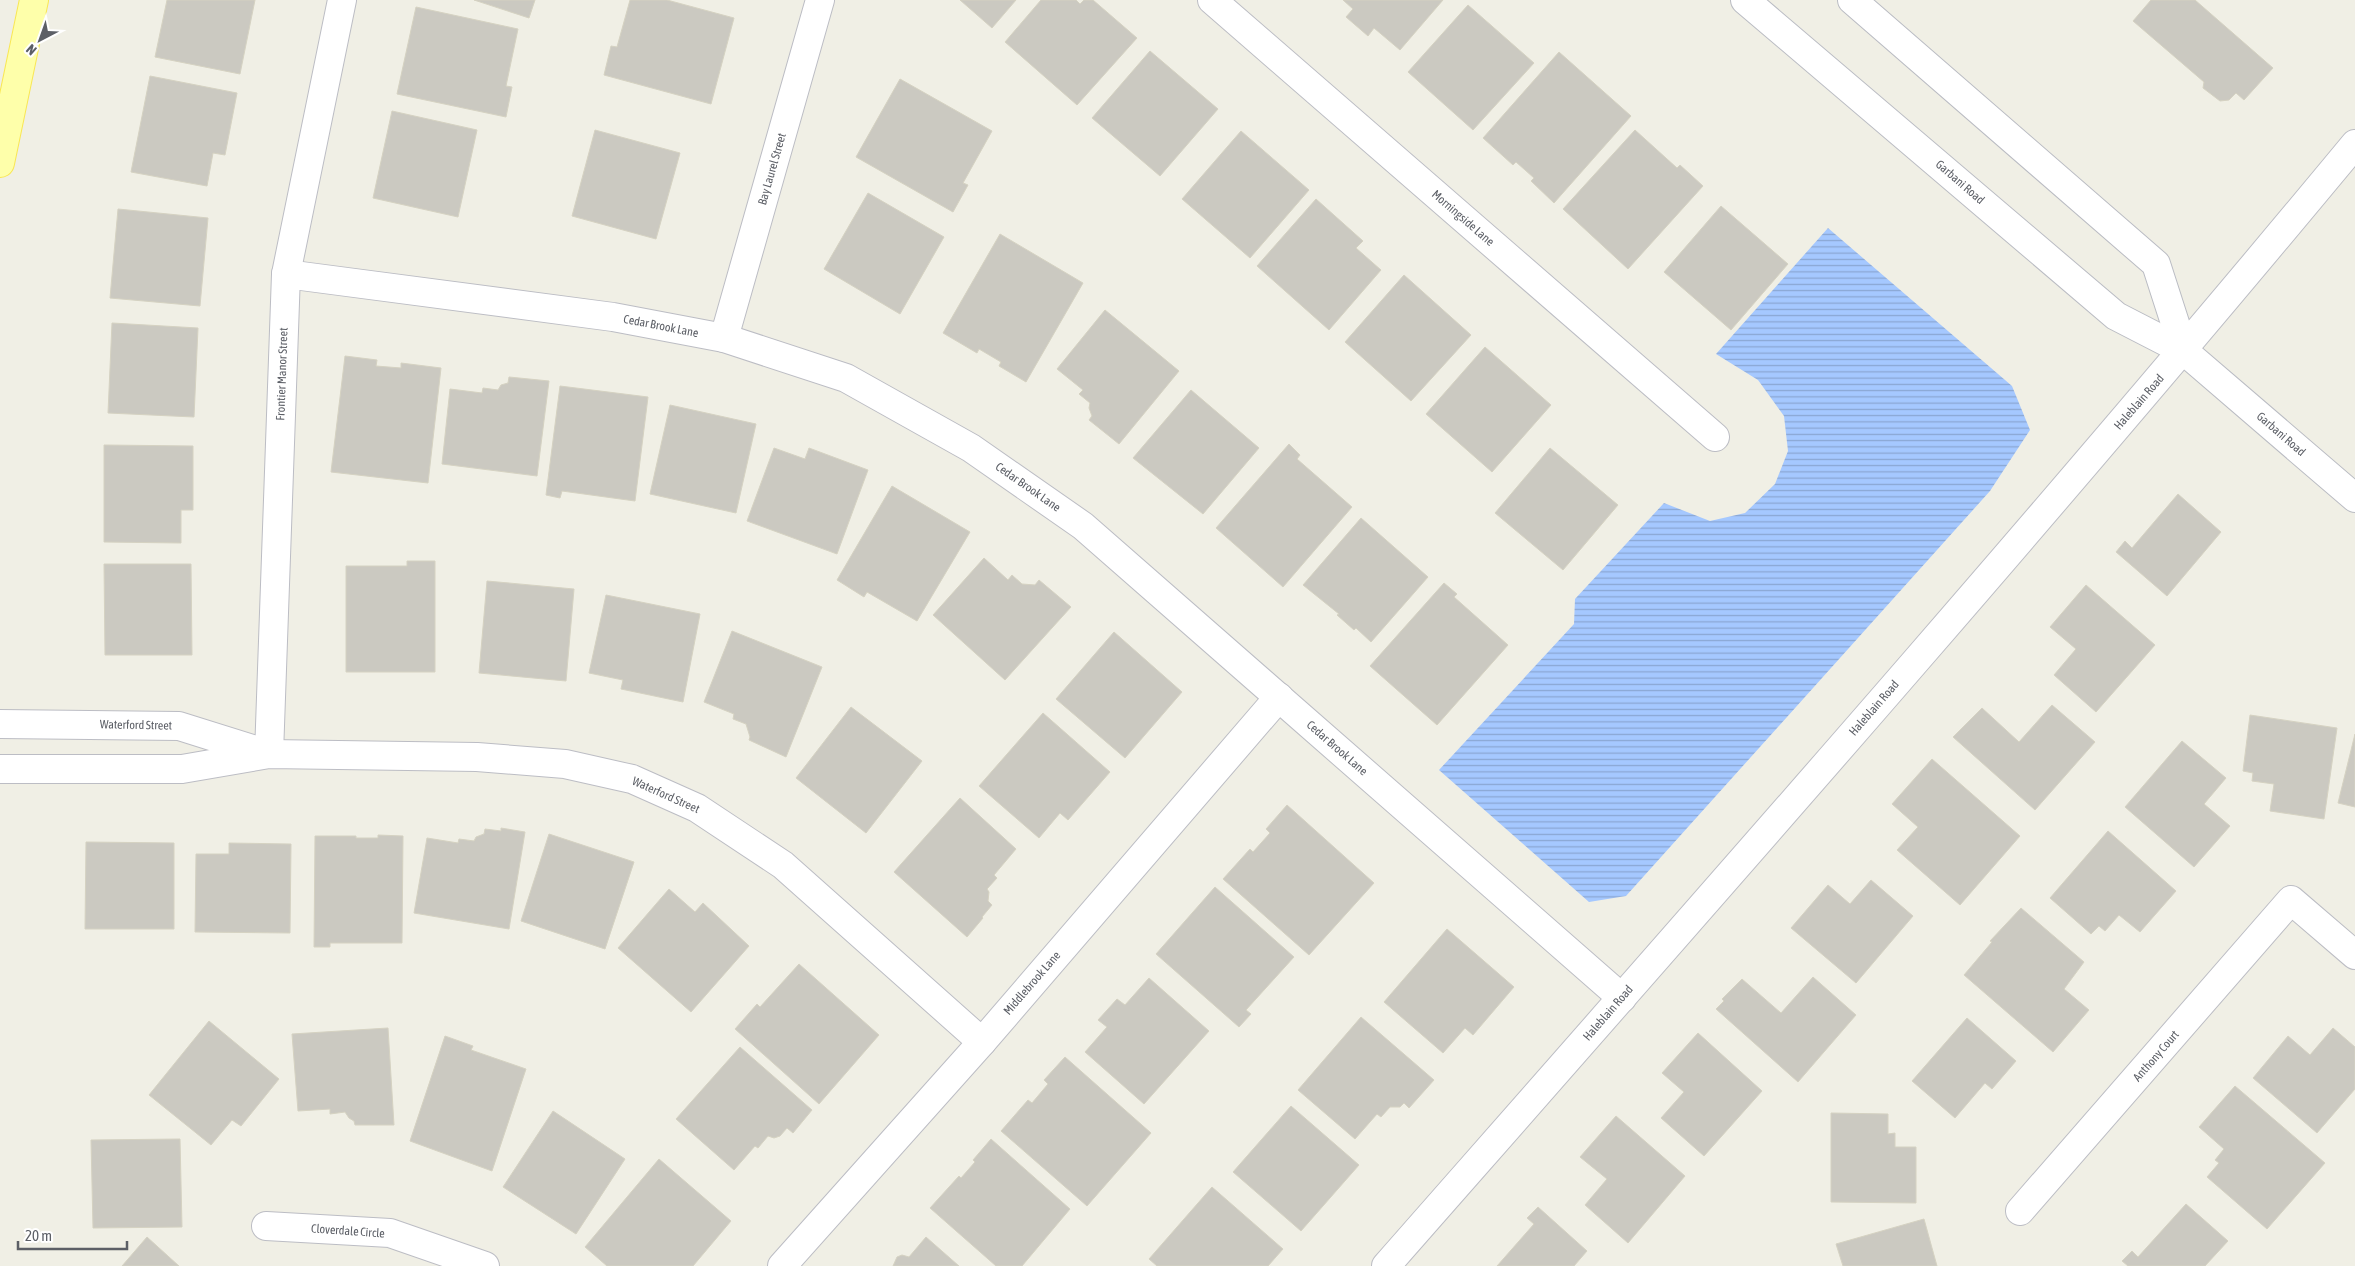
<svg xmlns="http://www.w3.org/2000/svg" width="2355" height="1266" font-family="'Asap Condensed',sans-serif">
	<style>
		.water { fill: url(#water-rules) }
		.building { fill: #cbc9c1; stroke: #d5d2c2 }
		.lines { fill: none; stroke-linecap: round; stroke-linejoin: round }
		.street-casing { stroke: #bcbdc4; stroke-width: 30 }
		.secondary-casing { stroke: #babcc3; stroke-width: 30 }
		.primary-casing { stroke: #f9e754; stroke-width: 30 }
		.street { stroke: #fff; stroke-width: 28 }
		.secondary { stroke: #fff; stroke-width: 28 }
		.primary { stroke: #feffaa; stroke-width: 28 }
		.labels { text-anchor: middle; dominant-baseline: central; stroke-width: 5; stroke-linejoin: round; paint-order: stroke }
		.street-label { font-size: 12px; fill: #5c5f66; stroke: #fff }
	</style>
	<defs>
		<pattern id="water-rules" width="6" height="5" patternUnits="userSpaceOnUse" patternTransform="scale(1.25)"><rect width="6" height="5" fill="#a5c8ff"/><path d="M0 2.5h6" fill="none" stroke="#8aa6d2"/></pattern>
	</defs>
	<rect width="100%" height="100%" fill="#f0efe5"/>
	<path class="water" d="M1828,228L2012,386L2030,430L1990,491L1626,896L1589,902L1439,770L1574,624L1575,599L1664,503L1710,521L1745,513L1775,484L1788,451L1784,416L1758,380L1716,354Z"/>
	<g class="building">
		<path d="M167,0H255L240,74L155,57Z"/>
		<path d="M474,0H535L529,18Z"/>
		<path d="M630,0H667L734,18L711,104L604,75L611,46L617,47Z"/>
		<path d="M960,0H1016L992,28Z"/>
		<path d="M1041,0H1076L1080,4L1084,0H1093L1137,38L1077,105L1005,42Z"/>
		<path d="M1343,0H1443L1400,50L1374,28L1368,36L1346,17L1353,9Z"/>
		<path d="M2151,0H2195L2273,68L2244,100L2236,93L2229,100L2220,101L2203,88L2204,82L2133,21Z"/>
		<path d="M1468,5L1534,63L1473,130L1408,72Z"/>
		<path d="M416,7L518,29L506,86L512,87L506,117L397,94Z"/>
		<path d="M1150,51L1218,109L1160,176L1092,118Z"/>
		<path d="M1559,52L1631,116L1554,203L1531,181L1534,178L1516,162L1513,165L1483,138Z"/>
		<path d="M150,76L237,93L225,155L213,153L207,186L131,172Z"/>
		<path d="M900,79L992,131L963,183L968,185L953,212L856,157Z"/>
		<path d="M392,111L477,130L458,217L373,198Z"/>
		<path d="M595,130L680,153L656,239L572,216Z"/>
		<path d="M1635,130L1677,168L1680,165L1703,186L1628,269L1563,209Z"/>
		<path d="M1241,131L1309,190L1250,258L1182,199Z"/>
		<path d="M868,193L944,237L900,314L824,269Z"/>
		<path d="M1316,199L1363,241L1356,248L1381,270L1329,330L1257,266Z"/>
		<path d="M1721,206L1788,264L1731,330L1664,272Z"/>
		<path d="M118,209L208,218L200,306L110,298Z"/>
		<path d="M1000,234L1083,283L1026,382L999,366L1001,362L979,349L977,353L943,333Z"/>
		<path d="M1404,275L1471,335L1411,401L1345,342Z"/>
		<path d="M1105,310L1179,371L1119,444L1089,420L1092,416L1089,408L1090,403L1079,394L1083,390L1057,369Z"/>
		<path d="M112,323L198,328L194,417L108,413Z"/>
		<path d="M1485,347L1551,405L1492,472L1426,414Z"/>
		<path d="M345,356L377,360L376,366L401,368V363L441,368L428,483L331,472Z"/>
		<path d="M509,377L549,381L537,476L442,464L450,389L482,393L483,388L498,390L501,385L508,383Z"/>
		<path d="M560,386L648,397L635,501L562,491L560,498L546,495Z"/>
		<path d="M1191,390L1259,448L1203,514L1133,458Z"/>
		<path d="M670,405L756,424L736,513L650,494Z"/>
		<path d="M1289,444L1300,455L1297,459L1352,507L1283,587L1216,528Z"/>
		<path d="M104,445L193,446V510H181V543L104,542Z"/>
		<path d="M774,448L805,459L809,448L868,470L837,554L747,521Z"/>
		<path d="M1550,448L1618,505L1563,570L1495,513Z"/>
		<path d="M892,486L970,532L917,621L867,592L864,597L837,580Z"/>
		<path d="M2178,494L2221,532L2167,596L2116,552L2125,541L2132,548Z"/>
		<path d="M1361,518L1428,577L1371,642L1356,628L1354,630L1337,615L1339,614L1303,585Z"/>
		<path d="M984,558L1008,580L1012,575L1022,584L1035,585L1039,580L1071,607L1005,680L933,615Z"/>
		<path d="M407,561H435V672H346V566H407Z"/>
		<path d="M104,564H191L192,655H105Z"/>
		<path d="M487,581L574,589L566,681L479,673Z"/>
		<path d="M1444,583L1457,594L1454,597L1508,645L1437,725L1370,666Z"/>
		<path d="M2086,585L2155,645L2096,712L2054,675L2076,649L2050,627Z"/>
		<path d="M606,595L700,614L683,702L621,689L623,680L589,673Z"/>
		<path d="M732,631L822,667L786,757L749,740L750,737L746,724L733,719L734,714L704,702Z"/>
		<path d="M1114,632L1182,692L1125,758L1056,699Z"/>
		<path d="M2052,705L2095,742L2035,810L1953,737L1982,708L2019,742Z"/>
		<path d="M851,707L922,761L866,833L796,778Z"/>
		<path d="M1043,713L1110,772L1068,820L1060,813L1039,838L979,786Z"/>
		<path d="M2250,715L2337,728L2324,819L2270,811L2274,784L2252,781L2253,773L2243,771Z"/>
		<path d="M2355,734V807L2338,803Z"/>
		<path d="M2182,741L2226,778L2204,804L2230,826L2194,867L2125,807Z"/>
		<path d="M1932,759L2020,836L1960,905L1897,850L1918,827L1892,804Z"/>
		<path d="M960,798L1016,849L994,875L997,878L987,889L989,892L988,901L992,905L982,917L983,918L967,937L894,872Z"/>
		<path d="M1287,805L1374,883L1309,955L1223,879L1250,849L1253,852L1270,833L1266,829Z"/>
		<path d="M501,828L525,832L509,929L414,913L427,838L458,843L459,839L474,841L476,837L484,834L485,829L501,831Z"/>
		<path d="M2108,831L2176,891L2140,932L2119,915L2105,931L2099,926L2091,934L2050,898Z"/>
		<path d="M549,834L634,862L605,949L521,921Z"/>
		<path d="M378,835L403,836L402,943H330V947H314L315,836H356V838H378Z"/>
		<path d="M86,842L174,843V929H85Z"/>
		<path d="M229,843L291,844L290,933L195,932L196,854H229Z"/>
		<path d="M1871,880L1913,916L1856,983L1791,928L1828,885L1850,904Z"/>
		<path d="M1215,887L1294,957L1246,1010L1251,1014L1239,1027L1156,954Z"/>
		<path d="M669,889L695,912L703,903L749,946L691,1012L618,948Z"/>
		<path d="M2021,908L2084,962L2064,989L2089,1010L2053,1052L1964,975L1992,942L1990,941Z"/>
		<path d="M1447,929L1514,987L1473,1035L1465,1028L1443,1053L1384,1002Z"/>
		<path d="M799,964L879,1035L819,1104L735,1029L757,1004L760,1007Z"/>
		<path d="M1813,977L1856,1015L1798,1082L1716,1009L1724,1001L1722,999L1742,979L1781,1013Z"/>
		<path d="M1149,978L1209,1031L1144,1104L1085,1052L1107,1027L1098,1020L1117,999L1125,1005Z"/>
		<path d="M1361,1017L1434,1080L1409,1108L1404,1103L1400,1107H1390L1381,1117L1377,1114L1355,1139L1298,1090Z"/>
		<path d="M1967,1018L2016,1061L1992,1089L1985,1083L1955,1118L1912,1081Z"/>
		<path d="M209,1021L279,1079L241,1126L232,1120L211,1145L149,1095Z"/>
		<path d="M388,1028L394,1125H355L354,1121L349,1118L345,1112L330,1114V1109L298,1111L292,1034Z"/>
		<path d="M2333,1028L2355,1047V1089L2317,1133L2253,1078L2288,1036L2310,1055Z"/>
		<path d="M1698,1033L1762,1091L1704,1156L1661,1118L1684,1092L1662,1073Z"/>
		<path d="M445,1036L473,1046L471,1050L526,1069L492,1171L410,1141Z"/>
		<path d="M740,1047L812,1110L793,1133L787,1128L780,1136L774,1138L768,1136L758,1148L755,1146L734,1170L676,1119Z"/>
		<path d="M1065,1057L1151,1133L1087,1206L1001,1131L1028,1100L1032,1103L1048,1084L1044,1080Z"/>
		<path d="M2235,1086L2325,1163L2267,1229L2207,1177L2219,1163L2215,1160L2224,1149L2199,1127Z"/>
		<path d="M1291,1106L1359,1165L1301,1231L1233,1172Z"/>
		<path d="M553,1111L625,1159L576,1234L503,1187Z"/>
		<path d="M1831,1113L1888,1114V1134L1895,1133V1147H1916V1203L1831,1202Z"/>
		<path d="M1616,1116L1685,1176L1628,1243L1585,1205L1607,1179L1580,1157Z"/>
		<path d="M180,1139L182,1227L93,1228L91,1140Z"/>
		<path d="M991,1139L1070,1209L1022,1266H996L930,1208L959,1176L961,1178L975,1162L973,1160Z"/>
		<path d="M659,1159L731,1221L693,1266H607L585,1247Z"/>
		<path d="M1212,1187L1283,1249L1268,1266H1157L1149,1259Z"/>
		<path d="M2186,1204L2228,1241L2205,1266H2128L2122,1261L2132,1251L2138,1257Z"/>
		<path d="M1538,1207L1587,1251L1574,1266H1497L1534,1224L1527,1218Z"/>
		<path d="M1924,1219L1937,1266H1843L1836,1244Z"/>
		<path d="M147,1237L179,1266H122Z"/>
		<path d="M926,1237L959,1266H893L897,1257L902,1255L909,1257Z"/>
	</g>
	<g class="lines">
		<defs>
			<g id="street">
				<path d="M1212,0L1715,437"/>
				<path d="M286,274L613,317L724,338L846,378L971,448L1083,526L1622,998"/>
				<path d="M724,338L820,0"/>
				<path d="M0,724L179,726L265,753"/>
				<path d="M269,754L286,274L342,0"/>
				<path d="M0,769H182L269,754L477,757L565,764L632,779L697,808L783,865L982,1042"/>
				<path d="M2020,1211L2291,900L2355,955"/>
				<path d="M266,1226L390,1233L485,1266"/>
				<path d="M782,1266L982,1042L1279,697"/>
				<path d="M1386,1266C1712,895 2040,524 2355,144"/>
			</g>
			<g id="secondary">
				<path d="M1745,0L2116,316L2184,351L2355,498"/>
				<path d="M1852,0L2156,264L2184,351"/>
			</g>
			<path id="primary" d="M0,163L34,0"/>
		</defs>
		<use href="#street" class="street-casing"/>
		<use href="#secondary" class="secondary-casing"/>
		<use href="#primary" class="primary-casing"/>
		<use href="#street" class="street"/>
		<use href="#secondary" class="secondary"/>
		<use href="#primary" class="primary"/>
	</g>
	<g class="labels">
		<g class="street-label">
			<text transform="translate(772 169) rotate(-74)">Bay Laurel Street</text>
			<text transform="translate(1960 182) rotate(41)">Garbani Road</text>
			<text transform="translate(1463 218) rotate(41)">Morningside Lane</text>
			<text transform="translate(661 326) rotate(11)">Cedar Brook Lane</text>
			<text transform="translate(282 374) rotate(-88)">Frontier Manor Street</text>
			<text transform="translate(2139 402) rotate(-49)">Haleblain Road</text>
			<text transform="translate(2281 434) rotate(41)">Garbani Road</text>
			<text transform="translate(1028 487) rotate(35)">Cedar Brook Lane</text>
			<text transform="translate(1874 708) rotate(-49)">Haleblain Road</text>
			<text transform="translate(136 725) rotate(1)">Waterford Street</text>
			<text transform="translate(1337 748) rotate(41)">Cedar Brook Lane</text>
			<text transform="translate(666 795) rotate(24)">Waterford Street</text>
			<text transform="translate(1032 983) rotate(-49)">Middlebrook Lane</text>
			<text transform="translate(1608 1013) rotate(-49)">Haleblain Road</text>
			<text transform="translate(2156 1056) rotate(-49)">Anthony Court</text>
			<text transform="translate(348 1231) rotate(4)">Cloverdale Circle</text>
		</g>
	</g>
	<g transform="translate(40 40) rotate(221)" stroke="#ffffff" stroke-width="4" paint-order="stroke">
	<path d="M0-4L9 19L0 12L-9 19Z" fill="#5c5f66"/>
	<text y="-8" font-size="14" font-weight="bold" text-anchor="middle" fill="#5c5f66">N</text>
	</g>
	<path d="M18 1241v8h109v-8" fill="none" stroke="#5c5f66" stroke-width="2.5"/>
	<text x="25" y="1241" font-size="15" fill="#5c5f66" stroke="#ffffff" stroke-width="4" paint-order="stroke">20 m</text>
</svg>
